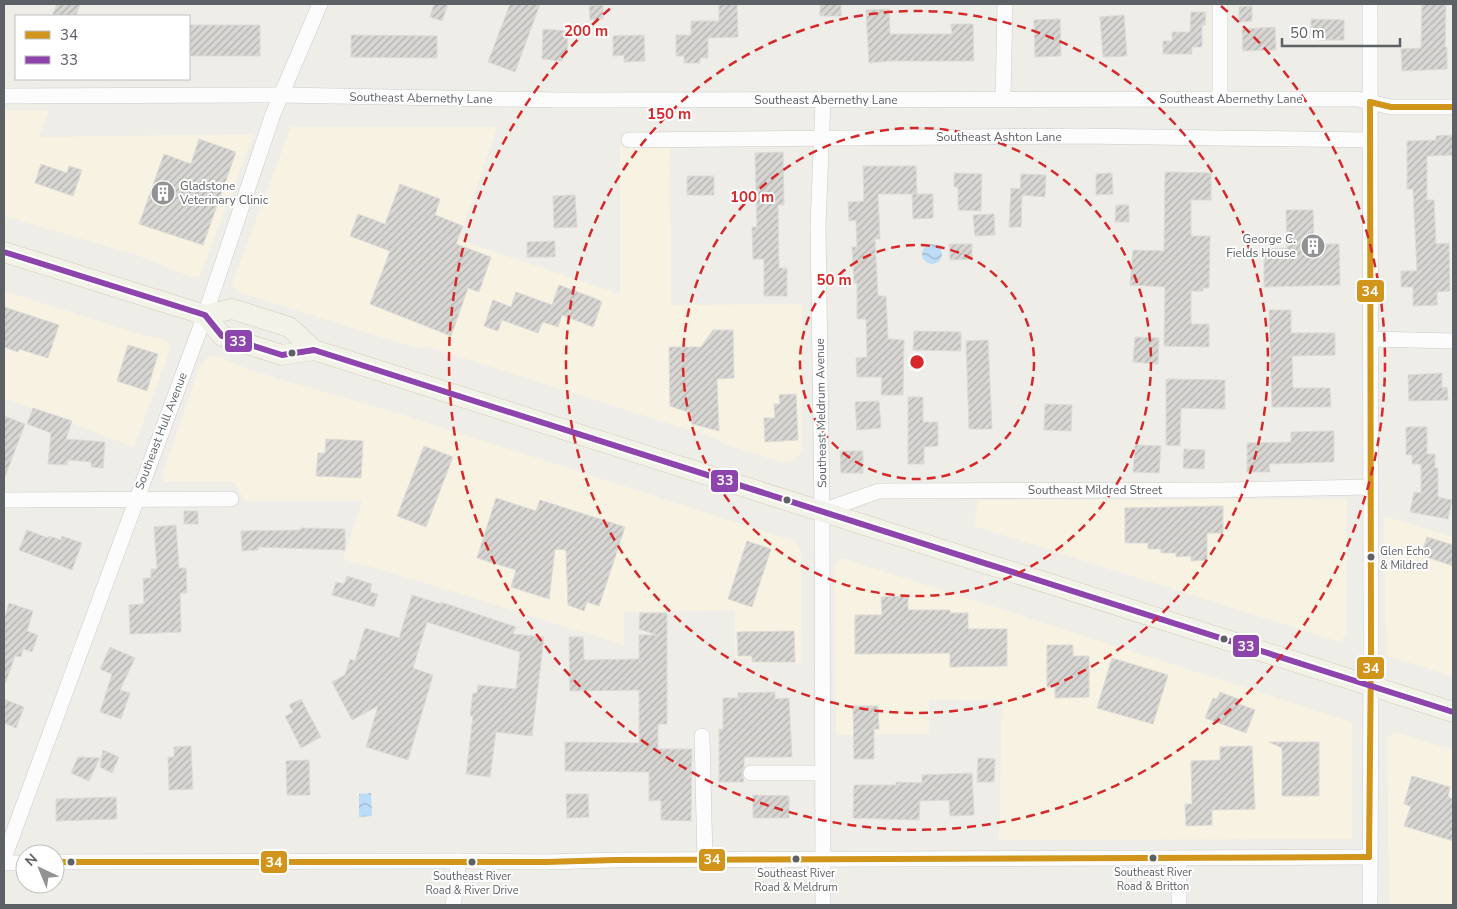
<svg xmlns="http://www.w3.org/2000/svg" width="1457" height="909" font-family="'Nunito Sans',sans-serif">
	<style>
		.commercial { fill: #f7f2e2 }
		.water { fill: url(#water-waves) }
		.building { fill: url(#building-hatch); stroke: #dddbd7 }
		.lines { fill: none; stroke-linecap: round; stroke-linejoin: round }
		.minor-casing { stroke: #cacbca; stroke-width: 16 }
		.major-casing { stroke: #d5ceb6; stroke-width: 21 }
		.minor { stroke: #fcfcfc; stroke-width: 15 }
		.major { stroke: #f3f2e9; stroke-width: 20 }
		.bus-1-casing { stroke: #fff; stroke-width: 10 }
		.bus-2-casing { stroke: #fff; stroke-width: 10 }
		.bus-1 { stroke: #d0951a; stroke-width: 6 }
		.bus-2 { stroke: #8e44ad; stroke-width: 6 }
		.ring { fill: none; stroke: #d62828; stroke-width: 2.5; stroke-dasharray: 9 6 }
		.bus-dot { fill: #5d6166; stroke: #fff; stroke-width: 2 }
		.labels { text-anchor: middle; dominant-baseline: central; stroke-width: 4; stroke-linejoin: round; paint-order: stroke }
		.bus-label { font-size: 11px; fill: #5d6166; stroke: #fff }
		.street-label { font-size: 12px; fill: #5d6166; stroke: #fff }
		.poi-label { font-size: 12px; fill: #5d6166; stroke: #fff; text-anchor: start }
		.centre { fill: #d62828; stroke: #fff; stroke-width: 2.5 }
		.ring-label { font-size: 15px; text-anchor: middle; font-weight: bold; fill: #d62828; stroke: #fff; stroke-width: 4; stroke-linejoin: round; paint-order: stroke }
		.line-badge { stroke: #fff; stroke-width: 2 }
		.badge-label { font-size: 14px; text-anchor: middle; font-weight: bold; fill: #fff }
	</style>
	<defs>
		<pattern id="water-waves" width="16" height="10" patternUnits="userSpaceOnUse" patternTransform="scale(1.25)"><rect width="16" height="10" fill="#bcdcf7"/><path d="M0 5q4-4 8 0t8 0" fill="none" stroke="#9cb6cc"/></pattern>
		<pattern id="building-hatch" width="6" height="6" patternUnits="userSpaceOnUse" patternTransform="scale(1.25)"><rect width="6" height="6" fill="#d7d6d3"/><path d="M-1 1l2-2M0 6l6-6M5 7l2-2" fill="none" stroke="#b2b1af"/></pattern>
	</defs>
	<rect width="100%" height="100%" fill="#eeede8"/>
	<g class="commercial">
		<path d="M4,110H49L39,137L254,134L200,276L192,277L137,255L4,216Z"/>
		<path d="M291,127H497L459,240L620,294V146H670L671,305L802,304V453L790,462L785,463L727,445L717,439L429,347L416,348L238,292L232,284Z"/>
		<path d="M4,291L146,336L163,339L169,342L171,347L134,447L4,398Z"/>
		<path d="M212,356L220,357L249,370L397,413L791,540L799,547L801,553L802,663L750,664V658H735V610L624,612V645L412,579L343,559L362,501H245L234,482H165L162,475L200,367L208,357Z"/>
		<path d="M1347,499V633L1340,642L974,526L978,500Z"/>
		<path d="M1384,516L1453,537V677L1386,655Z"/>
		<path d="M842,558L1352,722V839L999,840L1002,701L929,700V734L836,735L834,566Z"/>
		<path d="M1395,732L1453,750V905H1389L1387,737Z"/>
	</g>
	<g class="water">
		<circle cx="932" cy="254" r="10"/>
		<path d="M371,793L372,816L359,817V794Z"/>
	</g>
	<g class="building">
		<path d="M57,4H80L76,16H52Z"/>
		<path d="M434,4H448L442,21L430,17Z"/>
		<path d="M510,4H540L515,72L488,62Z"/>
		<path d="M719,4H737L738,37L708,38V58H700V63H684V56H676V35H691V21H719Z"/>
		<rect x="820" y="4" width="21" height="12"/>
		<path d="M1422,4H1446L1445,47H1447V69L1402,71L1401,49L1421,48Z"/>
		<path d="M603,5V19L590,20L589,6Z"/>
		<path d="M1252,6V21L1239,22V7Z"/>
		<path d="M889,9L890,34H952L951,24H973L974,61H889L869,63L866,10Z"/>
		<path d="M1191,12H1206L1205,25H1202V47H1192V54H1163V41H1172V32H1190Z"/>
		<path d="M1124,15L1127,56L1103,57L1100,17Z"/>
		<path d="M1060,19L1061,56L1035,57L1034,20Z"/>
		<path d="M1311,19L1344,20V40H1318V32H1311Z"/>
		<rect x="189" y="25" width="71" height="31"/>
		<path d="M1275,27L1276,50L1243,51L1242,29Z"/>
		<path d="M543,29L568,31L567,54H562V61L542,59Z"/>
		<path d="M351,35L437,36V58L351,57Z"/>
		<path d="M644,35L645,61L624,62V55L613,56V36Z"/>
		<path d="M1453,135V155L1427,156V200H1434L1436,244L1449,243L1450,291L1437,292V305L1413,306V287H1401V271H1417L1413,189H1407V141L1436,140V136Z"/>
		<path d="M199,139L236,152L203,245L139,224L164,154L191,164Z"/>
		<path d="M783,152L784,205H778L779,268H787V296H764V259H753L752,227H757L755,153Z"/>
		<path d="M41,164L67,173L69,166L82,170L73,196L35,183Z"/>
		<path d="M863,166H916L917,194H878L880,239H875L878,296H886L888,339L904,340L903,395H881L882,377H857L856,358L867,357L866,319H857V283H854L852,247H857L856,220L849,221L848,202L864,201Z"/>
		<path d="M1165,172L1211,173V200H1191V236H1210L1209,288H1203V291H1191V324H1209V347L1164,346L1165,287L1130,285L1133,250L1164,251Z"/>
		<path d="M954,173L982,174L981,211L958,210V187H954Z"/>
		<path d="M1112,173L1113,194L1096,195V174Z"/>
		<path d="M1021,174L1046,175L1045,197L1022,195L1021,227H1009L1011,188L1020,189Z"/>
		<rect x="687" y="176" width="27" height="19"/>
		<path d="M400,184L440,199L435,215L463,226L456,244L491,257L479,292L468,288L451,336L370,304L390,251L350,236L358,214L385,224Z"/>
		<path d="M912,194H933V218L913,219Z"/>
		<path d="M575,195L577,227L554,228L553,196Z"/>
		<path d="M1116,205H1129V222H1115Z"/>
		<path d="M1286,210H1313L1314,244H1339L1340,285L1264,287V249L1287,248Z"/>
		<path d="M994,214L995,235L975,236L973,215Z"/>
		<path d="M555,241V257H527V242Z"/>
		<path d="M949,244H972V259L950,260Z"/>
		<path d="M559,285L599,300L602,302L593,327L562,315L558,327L543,322L538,333L502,320L498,331L484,326L493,300L511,307L516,292L552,305Z"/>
		<path d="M4,307L59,325L48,358L19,349L18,352L4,347Z"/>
		<path d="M1269,310H1291V333H1335V355L1292,356L1293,388H1330L1331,407H1272Z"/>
		<path d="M713,330H733L734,378L717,379L719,431L692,424L691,413L670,406L669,347H701Z"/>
		<path d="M914,331L961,332V351L913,350Z"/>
		<path d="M1135,337L1159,338L1158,364L1133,362Z"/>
		<path d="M988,340L992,429H969L966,341Z"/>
		<path d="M128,345L158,354L147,391L117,381Z"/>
		<path d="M1442,373V388L1447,387L1448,400L1409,401L1408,375Z"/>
		<path d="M1166,379L1225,380V409L1181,408L1180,446L1166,445Z"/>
		<path d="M796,394L798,440L765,442L764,418H775L774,404H780L779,395Z"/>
		<path d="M908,397H923V422H938V446L924,447V464H908Z"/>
		<path d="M879,401L881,428L857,430L855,402Z"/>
		<path d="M1045,404L1072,405L1071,431L1044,430Z"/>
		<path d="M33,408L72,421L66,439L105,442L103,468L91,467V462L68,460L67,465L48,464L51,433L27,424Z"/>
		<path d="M4,416L25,424L5,477H4Z"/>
		<path d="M1406,427H1427V454H1435V468H1438V497L1452,500L1448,519L1410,512L1414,492L1421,493V464H1412V455H1406Z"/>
		<path d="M1334,431V462L1269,464L1270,472H1247V443L1291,442V432Z"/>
		<path d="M326,439L363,441L361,478L316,476L318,453H325Z"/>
		<path d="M1135,445L1161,446L1159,473L1133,472Z"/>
		<path d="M424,446L453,457L426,527L397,516Z"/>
		<path d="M1184,449L1205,450L1204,469L1183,468Z"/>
		<path d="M840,451H863V473H841Z"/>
		<path d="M496,498L536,511L540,500L625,527L599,606L587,602L584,611L568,605L566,550L555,549L549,599L511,587L516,570L477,558Z"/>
		<path d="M1223,506V533H1207V560L1191,561V556L1176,557V553H1161V549H1148V543H1125V508Z"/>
		<rect x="184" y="511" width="14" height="13"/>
		<path d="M176,525L179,568H186L187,593H180L181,632L130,634L129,605L144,604L143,578H151V569H157L154,527Z"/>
		<path d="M301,528L345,529V550L258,547V550L242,551L241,531L301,530Z"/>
		<path d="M27,530L48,538L49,536L61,540L62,536L82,543L72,570L19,550Z"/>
		<path d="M1427,537L1453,545V566L1421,555Z"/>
		<path d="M747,541L771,549L752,607L728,599Z"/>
		<path d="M347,576L372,584L370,592L378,594L374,607L332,595L336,582L344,584Z"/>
		<path d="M412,595L441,604V602L516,627L513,634L544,637L532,736L496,732L490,777L466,774L473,716H470L473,693H477L478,685L516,689L520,652L427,622L413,668L433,675L408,760L366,747L378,706L352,720L332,682L345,675L350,659L355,661L365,628L399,638Z"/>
		<path d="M908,596V610H950V613H968V629H1007V666L950,667V653L855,654V615H882L881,597Z"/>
		<path d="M9,603L33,611L27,631L38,635L32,652L23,649L21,657L15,656L6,682H4V619Z"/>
		<path d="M640,613H667V724H658V749H692L691,821L661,820V800L649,801V772L565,771V742L639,743V690L570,691L569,637H583L584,660L639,659V635H657L639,629Z"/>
		<path d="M794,631L795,662H752V656H738L737,632Z"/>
		<path d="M1047,645H1073V656H1089V697L1055,698V687H1047Z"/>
		<path d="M110,647L135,658L120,690L130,693L121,719L100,712L112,674L100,669Z"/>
		<path d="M1112,658L1168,675L1153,724L1097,708Z"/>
		<path d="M775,692V699L789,698L792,757H744V767L742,773L744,782H719V729H723V698H738V693Z"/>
		<path d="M1220,692L1241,700L1239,704L1255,710L1246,733L1205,718L1213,698L1217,699Z"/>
		<path d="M4,699L24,707L16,728L4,723Z"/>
		<path d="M301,699L321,737L301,748L285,716L293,712L289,705Z"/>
		<path d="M853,706H878L879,729H874V759H854Z"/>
		<path d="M1269,742H1319V796H1282V748Z"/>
		<path d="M191,746L193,789L169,790L168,757H174V747Z"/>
		<path d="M1252,746L1255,809L1212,810V825L1186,826L1185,804H1192L1191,761L1220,760V747Z"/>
		<path d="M103,750L119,757L112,773L100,767Z"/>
		<path d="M78,757L100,758L89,781L71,773Z"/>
		<path d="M978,758L995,759L994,782H977Z"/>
		<path d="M309,760L310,795H287L286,761Z"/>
		<path d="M972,773L974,815L950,816L949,800L920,801L919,820L853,818L854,785H896V782L922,783V775Z"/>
		<path d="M1412,776L1450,787L1448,797L1453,799V841L1404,826L1411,806L1404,804Z"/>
		<path d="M566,794H588L589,817L567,818Z"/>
		<path d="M753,795L789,796V818H753Z"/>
		<path d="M116,797L117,819L56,821V799Z"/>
	</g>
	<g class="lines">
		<defs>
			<g id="minor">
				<path d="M1220,4V99"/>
				<path d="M4,96L281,95L558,100L1357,99L1391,107H1453"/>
				<path d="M1003,99L1005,4"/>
				<path d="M823,100L818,225L822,511L823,905"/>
				<path d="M629,140L1080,136L1370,140"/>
				<path d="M1371,339L1453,341"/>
				<path d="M4,500L231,499"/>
				<path d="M822,511L879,491L1222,490L1371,487"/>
				<path d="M702,736L705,860"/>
				<path d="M751,773H823"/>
				<path d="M4,858L205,315L273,114L320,4"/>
				<path d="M1179,858V905"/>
				<path d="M55,862L458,861L546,862L615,860L1369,857"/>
				<path d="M4,863H25"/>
				<path d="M453,905L457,879L458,861"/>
				<path d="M1370,905L1371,651L1370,4"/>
			</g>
			<g id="major">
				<path d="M4,252L205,315L232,309L289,327L314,350L1453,712"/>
				<path d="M205,315L222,336L282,355L314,350"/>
			</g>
		</defs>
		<use href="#minor" class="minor-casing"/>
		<use href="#major" class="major-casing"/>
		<use href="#minor" class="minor"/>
		<use href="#major" class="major"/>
		<defs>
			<g id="bus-1">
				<path d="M1370,102L1391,107H1453"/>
				<path d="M1369,857L1371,651L1370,102"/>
				<path d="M55,862H546L615,860L1369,857"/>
			</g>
			<path id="bus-2" d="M4,252L205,315L222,336L282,355L314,350L1453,712"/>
		</defs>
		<use href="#bus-1" class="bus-1-casing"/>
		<use href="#bus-2" class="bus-2-casing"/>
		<use href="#bus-1" class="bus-1"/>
		<use href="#bus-2" class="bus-2"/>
	</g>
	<g class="ring">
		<circle cx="917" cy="362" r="117"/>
		<circle cx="917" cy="362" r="234"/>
		<circle cx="917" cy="362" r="351"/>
		<path d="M1221 6A468 468 0 1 1 613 6"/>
	</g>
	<defs>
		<symbol id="building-disc" viewBox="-11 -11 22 22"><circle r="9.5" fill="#909294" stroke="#fff"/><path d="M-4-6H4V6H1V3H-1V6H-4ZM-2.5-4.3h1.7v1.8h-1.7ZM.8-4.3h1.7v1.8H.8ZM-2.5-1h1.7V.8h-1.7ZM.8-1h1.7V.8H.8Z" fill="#fff"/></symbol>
	</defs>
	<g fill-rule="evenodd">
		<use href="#building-disc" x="149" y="179" width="28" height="28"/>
		<use href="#building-disc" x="1299" y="232" width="28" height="28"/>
	</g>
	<g class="bus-dot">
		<circle cx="292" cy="353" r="4.5"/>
		<circle cx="787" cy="500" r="4.5"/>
		<circle cx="1371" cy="557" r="4.5"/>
		<circle cx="1224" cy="639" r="4.5"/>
		<circle cx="1153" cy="858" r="4.5"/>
		<circle cx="796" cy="859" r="4.5"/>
		<circle cx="71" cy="862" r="4.5"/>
		<circle cx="472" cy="862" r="4.5"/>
	</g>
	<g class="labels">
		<g class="bus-label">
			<text x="1380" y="551" text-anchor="start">Glen Echo<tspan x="1380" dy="14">&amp; Mildred</tspan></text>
			<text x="1153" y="872">Southeast River<tspan x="1153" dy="14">Road &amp; Britton</tspan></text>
			<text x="796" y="873">Southeast River<tspan x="796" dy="14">Road &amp; Meldrum</tspan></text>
			<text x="472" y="876">Southeast River<tspan x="472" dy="14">Road &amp; River Drive</tspan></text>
		</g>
		<g class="street-label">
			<text transform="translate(421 98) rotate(1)">Southeast Abernethy Lane</text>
			<text x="1231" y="99">Southeast Abernethy Lane</text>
			<text x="826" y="100">Southeast Abernethy Lane</text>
			<text x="999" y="137">Southeast Ashton Lane</text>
			<text transform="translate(821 413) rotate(-91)">Southeast Meldrum Avenue</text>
			<text transform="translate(161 431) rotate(-69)">Southeast Hull Avenue</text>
			<text x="1095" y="490">Southeast Mildred Street</text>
		</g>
		<g class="poi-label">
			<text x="180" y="186">Gladstone<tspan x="180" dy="14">Veterinary Clinic</tspan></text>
			<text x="1296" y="239" text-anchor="end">George C.<tspan x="1296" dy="14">Fields House</tspan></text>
		</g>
	</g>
	<circle cx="917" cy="362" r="8" class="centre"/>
	<g class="ring-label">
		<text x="586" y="36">200 m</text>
		<text x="669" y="119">150 m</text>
		<text x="752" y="202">100 m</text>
		<text x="834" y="285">50 m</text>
	</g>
	<g class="line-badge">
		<rect x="1356" y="279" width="29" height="24" rx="5" fill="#d0951a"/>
		<rect x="224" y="329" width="29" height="24" rx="5" fill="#8e44ad"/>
		<rect x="710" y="469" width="29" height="24" rx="5" fill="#8e44ad"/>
		<rect x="1232" y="634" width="28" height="24" rx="5" fill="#8e44ad"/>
		<rect x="1356" y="656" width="29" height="24" rx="5" fill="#d0951a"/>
		<rect x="698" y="848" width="28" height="24" rx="5" fill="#d0951a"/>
		<rect x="260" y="850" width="28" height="24" rx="5" fill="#d0951a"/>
	</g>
	<g class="badge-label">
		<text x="1370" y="296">34</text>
		<text x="238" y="346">33</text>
		<text x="725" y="485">33</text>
		<text x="1246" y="651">33</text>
		<text x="1371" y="673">34</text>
		<text x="712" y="864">34</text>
		<text x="274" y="867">34</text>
	</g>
	<rect width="1457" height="909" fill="none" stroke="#5d6166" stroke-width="10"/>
	<rect x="15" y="15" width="175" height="65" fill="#ffffff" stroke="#bec0c2"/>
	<rect x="25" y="31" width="25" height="8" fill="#d0951a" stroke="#bec0c2"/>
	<text x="60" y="40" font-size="15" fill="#5d6166">34</text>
	<rect x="25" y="56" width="25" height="8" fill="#8e44ad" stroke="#bec0c2"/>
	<text x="60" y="65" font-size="15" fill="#5d6166">33</text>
	<g transform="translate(40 869) rotate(316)"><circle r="24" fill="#ffffff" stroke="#bec0c2"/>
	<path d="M0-4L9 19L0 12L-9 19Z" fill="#909294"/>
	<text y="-8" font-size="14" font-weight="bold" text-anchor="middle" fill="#5d6166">N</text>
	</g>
	<path d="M1282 38v8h118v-8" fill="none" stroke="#5d6166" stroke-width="2.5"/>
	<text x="1290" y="38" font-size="15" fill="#5d6166" stroke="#ffffff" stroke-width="4" paint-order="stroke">50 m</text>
</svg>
